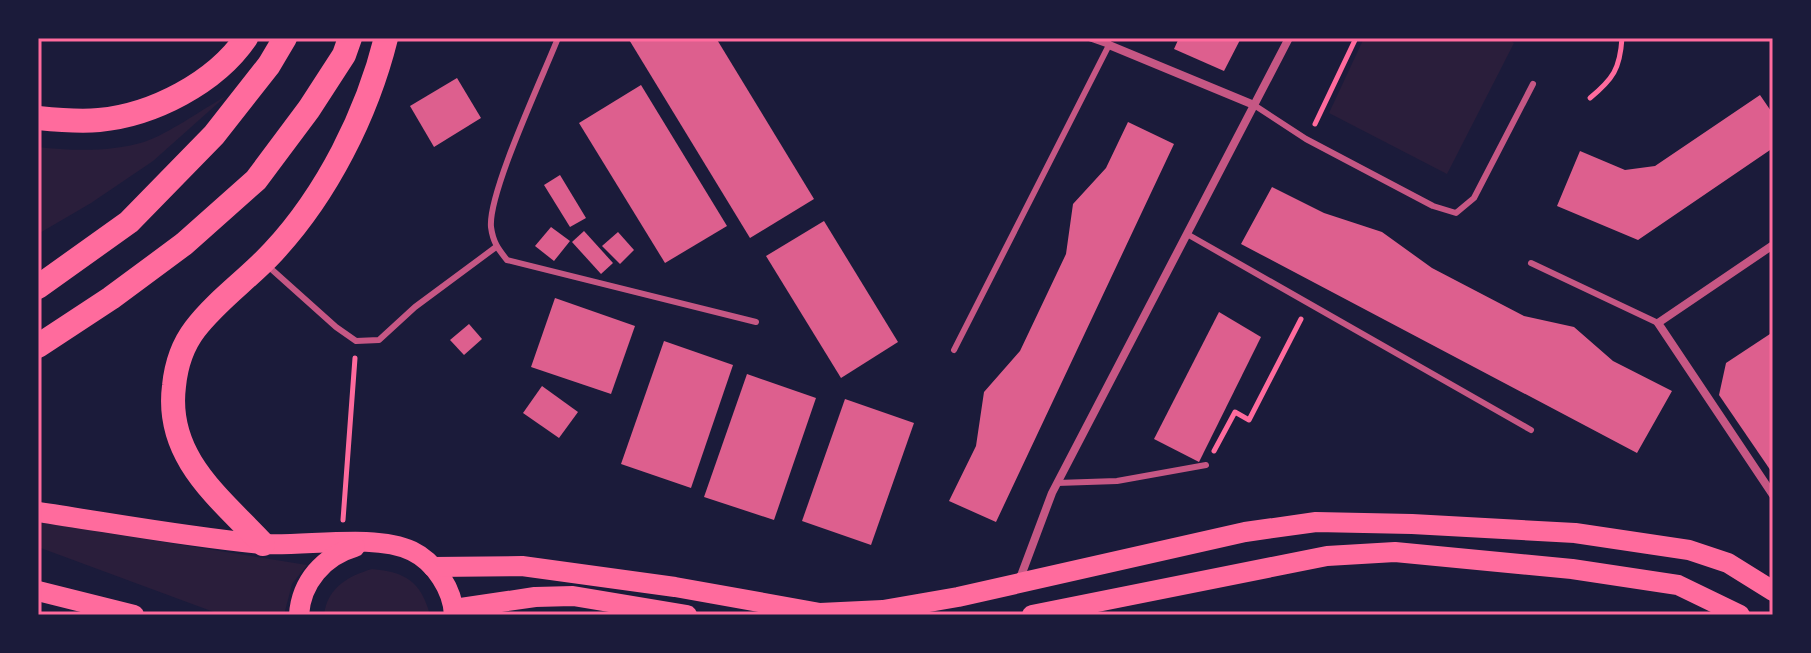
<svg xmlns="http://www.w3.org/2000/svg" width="1811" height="653" font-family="'PT Sans',sans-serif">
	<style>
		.green { fill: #2a1e3b }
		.building { fill: #dd5f8e }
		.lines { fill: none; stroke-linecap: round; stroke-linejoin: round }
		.path { stroke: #ff6b9d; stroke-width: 5 }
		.service { stroke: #c65784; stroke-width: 6 }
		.minor { stroke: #c65784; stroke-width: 8 }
		.primary { stroke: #ff6b9d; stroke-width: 20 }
		.motorway { stroke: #ff6b9d; stroke-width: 24 }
		.neatline { fill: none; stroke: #ff6b9d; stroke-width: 3 }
	</style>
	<rect width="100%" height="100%" fill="#1b1b3a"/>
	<g class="green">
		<path d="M1364,38H1506L1514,43L1447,174L1329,113Z"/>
		<path d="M226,96L153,161L91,203L38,234V147C73,151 110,152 144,142C168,134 203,109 226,96Z"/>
		<path d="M38,522L307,565L292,584L284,615H222L38,547Z"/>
		<path d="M372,569C406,572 421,582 430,615H324C327,588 348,576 372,569Z"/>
	</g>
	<g class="building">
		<path d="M628,38H716L814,199L750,238Z"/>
		<path d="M1179,38H1241L1224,71L1174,49Z"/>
		<path d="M457,78L481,118L434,147L410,106Z"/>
		<path d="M641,85L727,226L665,263L579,123Z"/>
		<path d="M1760,95L1773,114V148L1638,240L1557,206L1580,151L1625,170L1655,166Z"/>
		<path d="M1128,122L1174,144L996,522L949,501L976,446L984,392L1020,351L1066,254L1073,204L1106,168Z"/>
		<path d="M560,175L586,218L570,227L544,185Z"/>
		<path d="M1272,187L1324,213L1382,232L1432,268L1524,316L1574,327L1613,361L1672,391L1637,453L1241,244Z"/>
		<path d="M824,221L898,342L841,378L766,256Z"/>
		<path d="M551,227L570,241L554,261L535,246Z"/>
		<path d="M584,231L613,263L601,274L572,242Z"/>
		<path d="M618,232L634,250L620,264L602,246Z"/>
		<path d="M555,298L635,326L611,394L531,367Z"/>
		<path d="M1219,312L1261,337L1199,462L1154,439Z"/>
		<path d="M469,324L482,339L464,355L450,340Z"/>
		<path d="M1773,332V474L1719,395L1726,363Z"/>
		<path d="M664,341L733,365L691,488L621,464Z"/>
		<path d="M747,374L816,398L774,520L704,497Z"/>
		<path d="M542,386L578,412L559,438L523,413Z"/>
		<path d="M845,399L914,423L871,545L802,521Z"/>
	</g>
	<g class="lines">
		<g class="path">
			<path d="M1590,98C1613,79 1620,69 1622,38"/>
			<path d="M1315,124L1356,38"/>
			<path d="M1214,451L1235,412L1249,420L1301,319"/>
			<path d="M343,520L355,358"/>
		</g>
		<g class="service">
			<path d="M558,38C543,76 488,193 491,227C493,242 498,249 507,260L756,322"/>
			<path d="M1254,105L1306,139L1433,206L1456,213L1474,198L1533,84"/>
			<path d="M1187,234L1531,430"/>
			<path d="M1531,263L1658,323"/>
			<path d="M269,267L336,327L356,341L379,340L415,307L496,247"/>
			<path d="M954,350L1109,45L1089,38"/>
			<path d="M1057,483L1117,481L1206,465"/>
		</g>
		<g class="minor">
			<path d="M1104,38L1109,45L1254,105"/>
			<path d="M1773,245L1658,323L1773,495"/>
			<path d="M1019,581L1052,493L1289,38"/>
		</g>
		<g class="primary">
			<path d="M38,512C112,523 187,537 261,544C305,547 374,533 412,551C435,562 453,590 454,615"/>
			<path d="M433,567L522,566L675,587L820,613L883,610L958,597L1245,532L1316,522L1412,524L1575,533L1689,550L1728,563L1773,591"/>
			<path d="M38,591L134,615"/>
			<path d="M454,609L535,597L573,596L687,615"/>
			<path d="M299,615C301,582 324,556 355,547"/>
			<path d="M1032,615L1327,556L1395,552L1572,569L1678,585L1740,615"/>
		</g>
		<g class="motorway">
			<path d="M38,118C58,120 79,122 99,120C153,115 215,83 246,38"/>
			<path d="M38,287L129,222L214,135L269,65L285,38"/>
			<path d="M38,346L111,298L184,244L256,180L309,109L344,55L350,38"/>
			<path d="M263,544C219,497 165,457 174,386C176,366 182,346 195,329C217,300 248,279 273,252C327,194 367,114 386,38"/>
		</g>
	</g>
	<rect width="1811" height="653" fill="none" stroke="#1b1b3a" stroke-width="80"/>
	<rect x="40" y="40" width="1731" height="573" class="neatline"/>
</svg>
